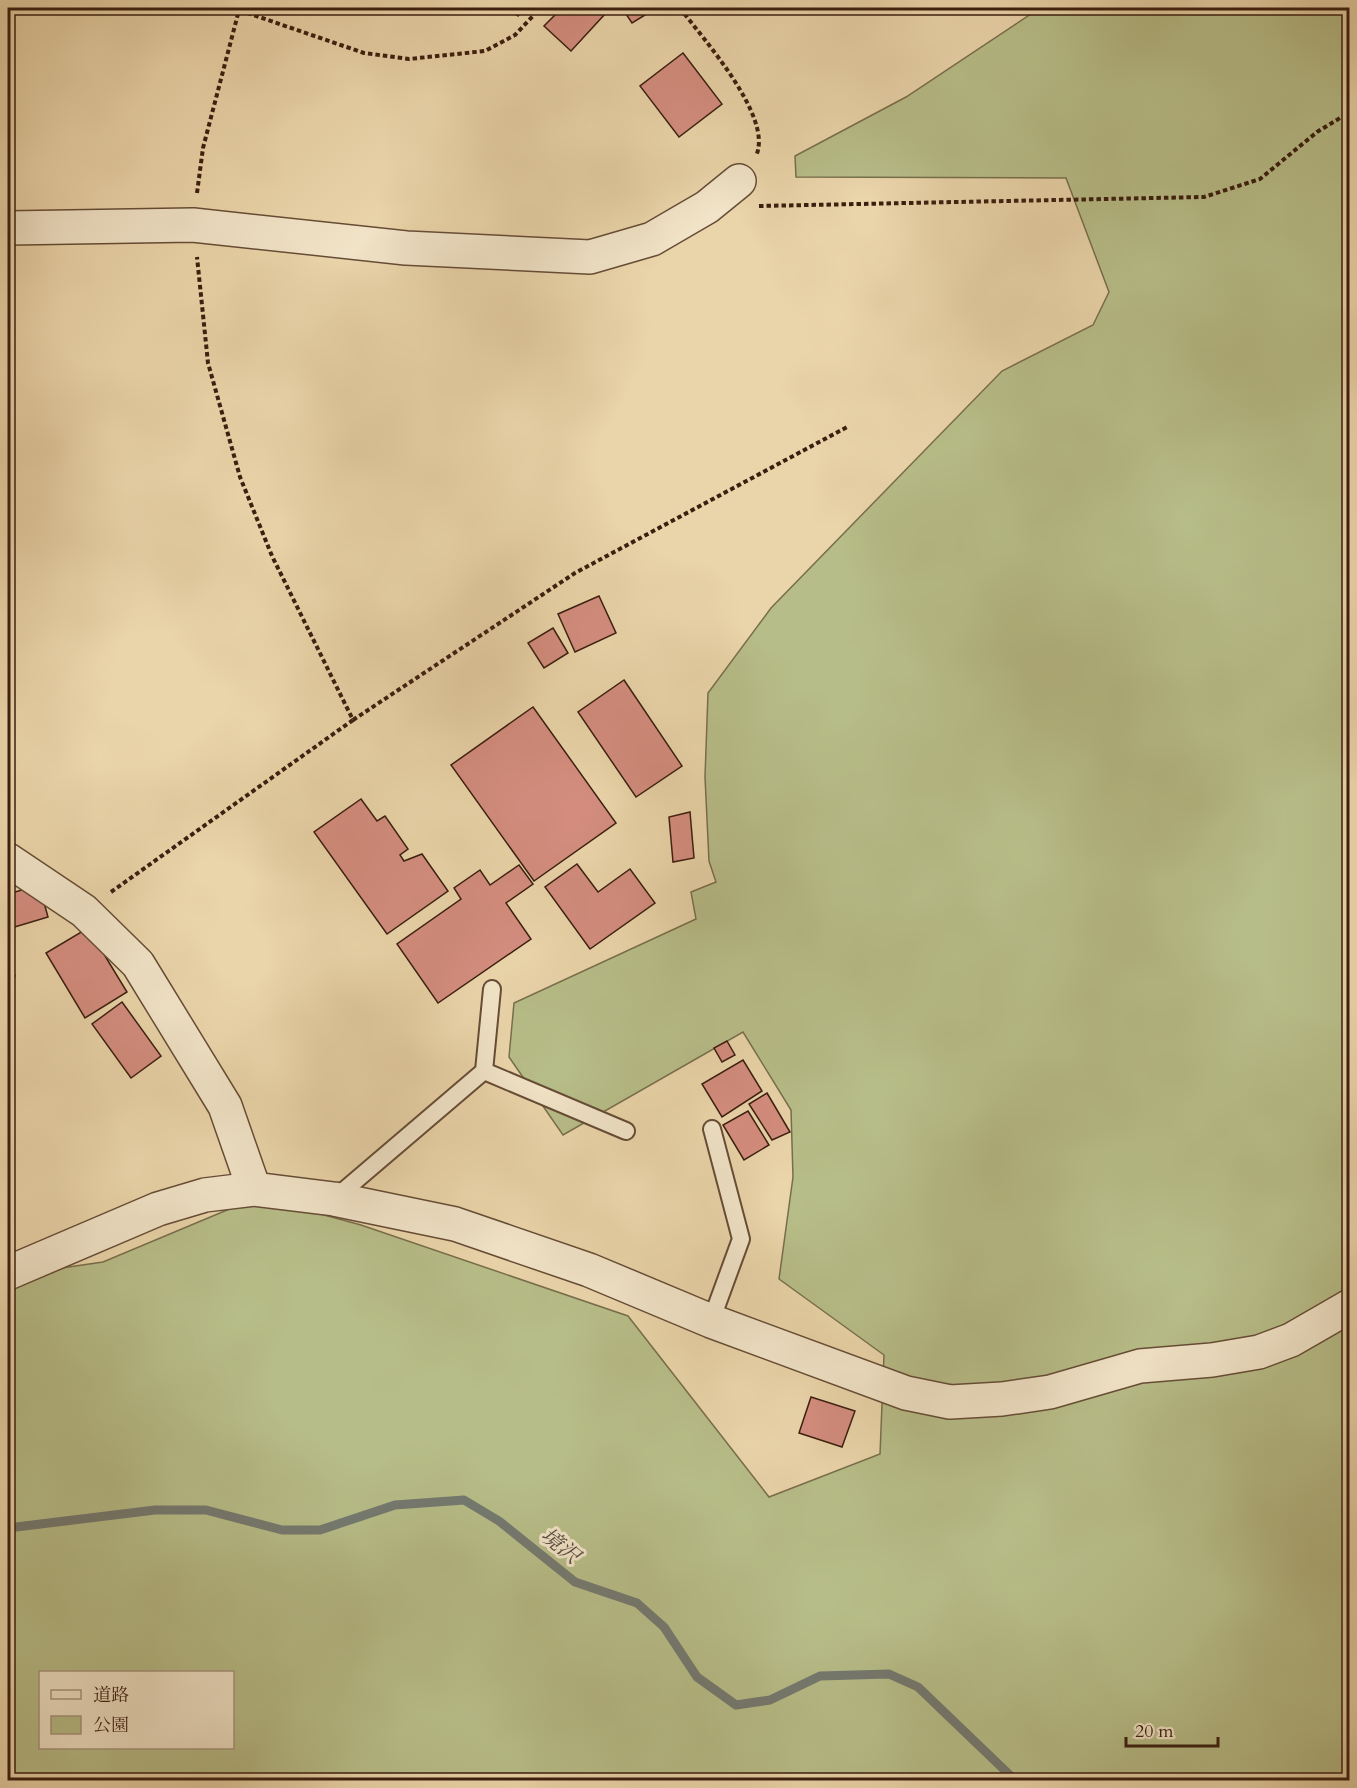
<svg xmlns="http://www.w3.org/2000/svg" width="1357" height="1788" font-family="Cardo,'Noto Serif JP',serif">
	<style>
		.green { fill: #b7bd88; stroke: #786e4c; stroke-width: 1.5; fill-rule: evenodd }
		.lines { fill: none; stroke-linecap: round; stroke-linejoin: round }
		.stream { stroke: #747970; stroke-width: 9 }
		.building { fill: #d48d7f; stroke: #3a1e0f; stroke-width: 1.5 }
		.lane-casing { stroke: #664c36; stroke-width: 20 }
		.street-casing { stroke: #664c36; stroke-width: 36 }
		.path { stroke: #3a1e0f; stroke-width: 4; stroke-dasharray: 4.5 3; stroke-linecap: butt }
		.lane { stroke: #f1e3c7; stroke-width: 16 }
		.street { stroke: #f1e3c7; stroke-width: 33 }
		.labels { text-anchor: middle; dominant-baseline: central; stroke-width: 6; stroke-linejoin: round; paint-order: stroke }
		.water-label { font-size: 21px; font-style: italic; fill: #574c40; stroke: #f1e3c7 }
	</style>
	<rect width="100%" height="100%" fill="#ead4a9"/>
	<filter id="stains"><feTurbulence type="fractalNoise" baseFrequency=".00333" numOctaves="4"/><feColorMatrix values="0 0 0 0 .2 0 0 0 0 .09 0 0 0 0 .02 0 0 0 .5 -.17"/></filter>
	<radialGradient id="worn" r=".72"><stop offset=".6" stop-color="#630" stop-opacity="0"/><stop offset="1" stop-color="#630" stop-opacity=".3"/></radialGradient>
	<path class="green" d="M1040,8H1349V1780H8V1280L20,1274L103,1262L258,1197L361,1225L628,1316L769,1497L880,1454L884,1355L779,1279L793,1177L791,1110L743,1032L563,1135L509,1057L514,1003L696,919L691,892L716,882L709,861L705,777L708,693L771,608L1002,371L1093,325L1109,292L1066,178L796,177L795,156L906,97ZM40,1672H232V1748H40Z"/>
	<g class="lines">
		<path class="stream" d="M8,1528L155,1510H206L282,1530H320L395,1505L464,1500L499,1521L575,1582L637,1603L664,1627L697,1677L736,1705L770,1700L820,1676L889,1674L918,1687L1015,1780"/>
	</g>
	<g class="building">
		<path d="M507,8H525L518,16Z"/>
		<path d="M562,8H597L605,14L571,51L544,26Z"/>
		<path d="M622,8H647L650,12L632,23Z"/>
		<path d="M683,53L722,104L679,137L640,86Z"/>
		<path d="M599,596L616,633L575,652L558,614Z"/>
		<path d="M553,628L568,653L544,668L528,643Z"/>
		<path d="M624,680L682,766L636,797L578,712Z"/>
		<path d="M533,707L616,823L534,881L451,765Z"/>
		<path d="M361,799L377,821L385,816L408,849L400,855L404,861L422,854L448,891L387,934L314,832Z"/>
		<path d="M690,812L694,858L673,862L669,817Z"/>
		<path d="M577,864L598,892L630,869L655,903L590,949L545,887Z"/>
		<path d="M519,865L533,884L506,903L531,939L438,1003L397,944L461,899L454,888L480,870L490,885Z"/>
		<path d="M32,887L41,892L48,917L8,929V894Z"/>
		<path d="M88,928L127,992L85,1018L46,953Z"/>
		<path d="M8,952L15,976L8,978Z"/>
		<path d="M122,1002L161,1056L131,1078L92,1024Z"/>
		<path d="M727,1041L735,1055L722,1062L714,1048Z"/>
		<path d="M743,1060L762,1091L722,1117L702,1084Z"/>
		<path d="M767,1093L790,1132L772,1140L749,1104Z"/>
		<path d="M748,1111L769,1145L744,1160L723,1125Z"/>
		<path d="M811,1397L855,1411L842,1447L799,1433Z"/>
	</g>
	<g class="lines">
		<defs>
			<g id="lane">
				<path d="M484,1071L492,989"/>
				<path d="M334,1199L484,1071L626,1131"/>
				<path d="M711,1321L741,1239L712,1129"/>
			</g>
			<g id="street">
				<path d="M8,228L193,225L406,248L590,257L652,239L707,207L739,181"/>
				<path d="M8,860L84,911L138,964L225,1106L254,1189"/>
				<path d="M8,1273L158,1209L205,1195L254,1189L334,1199L455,1224L589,1270L711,1321L906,1393L950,1402L1002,1399L1050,1392L1140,1366L1212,1360L1259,1352L1291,1340L1350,1306"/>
			</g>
		</defs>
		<use href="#lane" class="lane-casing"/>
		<use href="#street" class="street-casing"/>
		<g class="path">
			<path d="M233,8L364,53L409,59L485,51L515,35L533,16"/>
			<path d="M680,8C703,39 774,117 756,156"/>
			<path d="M197,193L203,148L239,10"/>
			<path d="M759,206L1204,197L1260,179L1317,132L1350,112"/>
			<path d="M353,720L575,573L849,426"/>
			<path d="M111,892L353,720L272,556L240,477L208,363L197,257"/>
		</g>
		<use href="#lane" class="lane"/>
		<use href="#street" class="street"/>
	</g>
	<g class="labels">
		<g class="water-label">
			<text transform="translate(560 1546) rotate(39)">境沢</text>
		</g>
	</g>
	<rect width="1357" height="1788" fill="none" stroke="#ead4a9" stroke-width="30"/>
	<rect x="9" y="9" width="1339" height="1770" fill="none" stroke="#3a1e0f" stroke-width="3"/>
	<rect x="15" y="15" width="1327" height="1758" fill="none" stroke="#3a1e0f" stroke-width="1.5"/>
	<rect x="39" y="1671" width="195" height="78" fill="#f1e3c7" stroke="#a8947d" stroke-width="1.5"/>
	<rect x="51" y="1690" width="30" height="9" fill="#f1e3c7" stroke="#a8947d" stroke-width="1.5"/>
	<text x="93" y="1701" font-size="18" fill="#3a1e0f">道路</text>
	<rect x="51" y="1716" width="30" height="18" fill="#b7bd88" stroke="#a8947d" stroke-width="1.5"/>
	<text x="93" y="1731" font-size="18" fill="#3a1e0f">公園</text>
	<path d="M1126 1737v9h92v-9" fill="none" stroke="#3a1e0f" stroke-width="3"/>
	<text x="1135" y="1737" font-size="18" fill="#3a1e0f" stroke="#f1e3c7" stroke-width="4.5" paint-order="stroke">20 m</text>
	<rect width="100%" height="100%" filter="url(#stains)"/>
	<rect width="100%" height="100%" fill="url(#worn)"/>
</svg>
